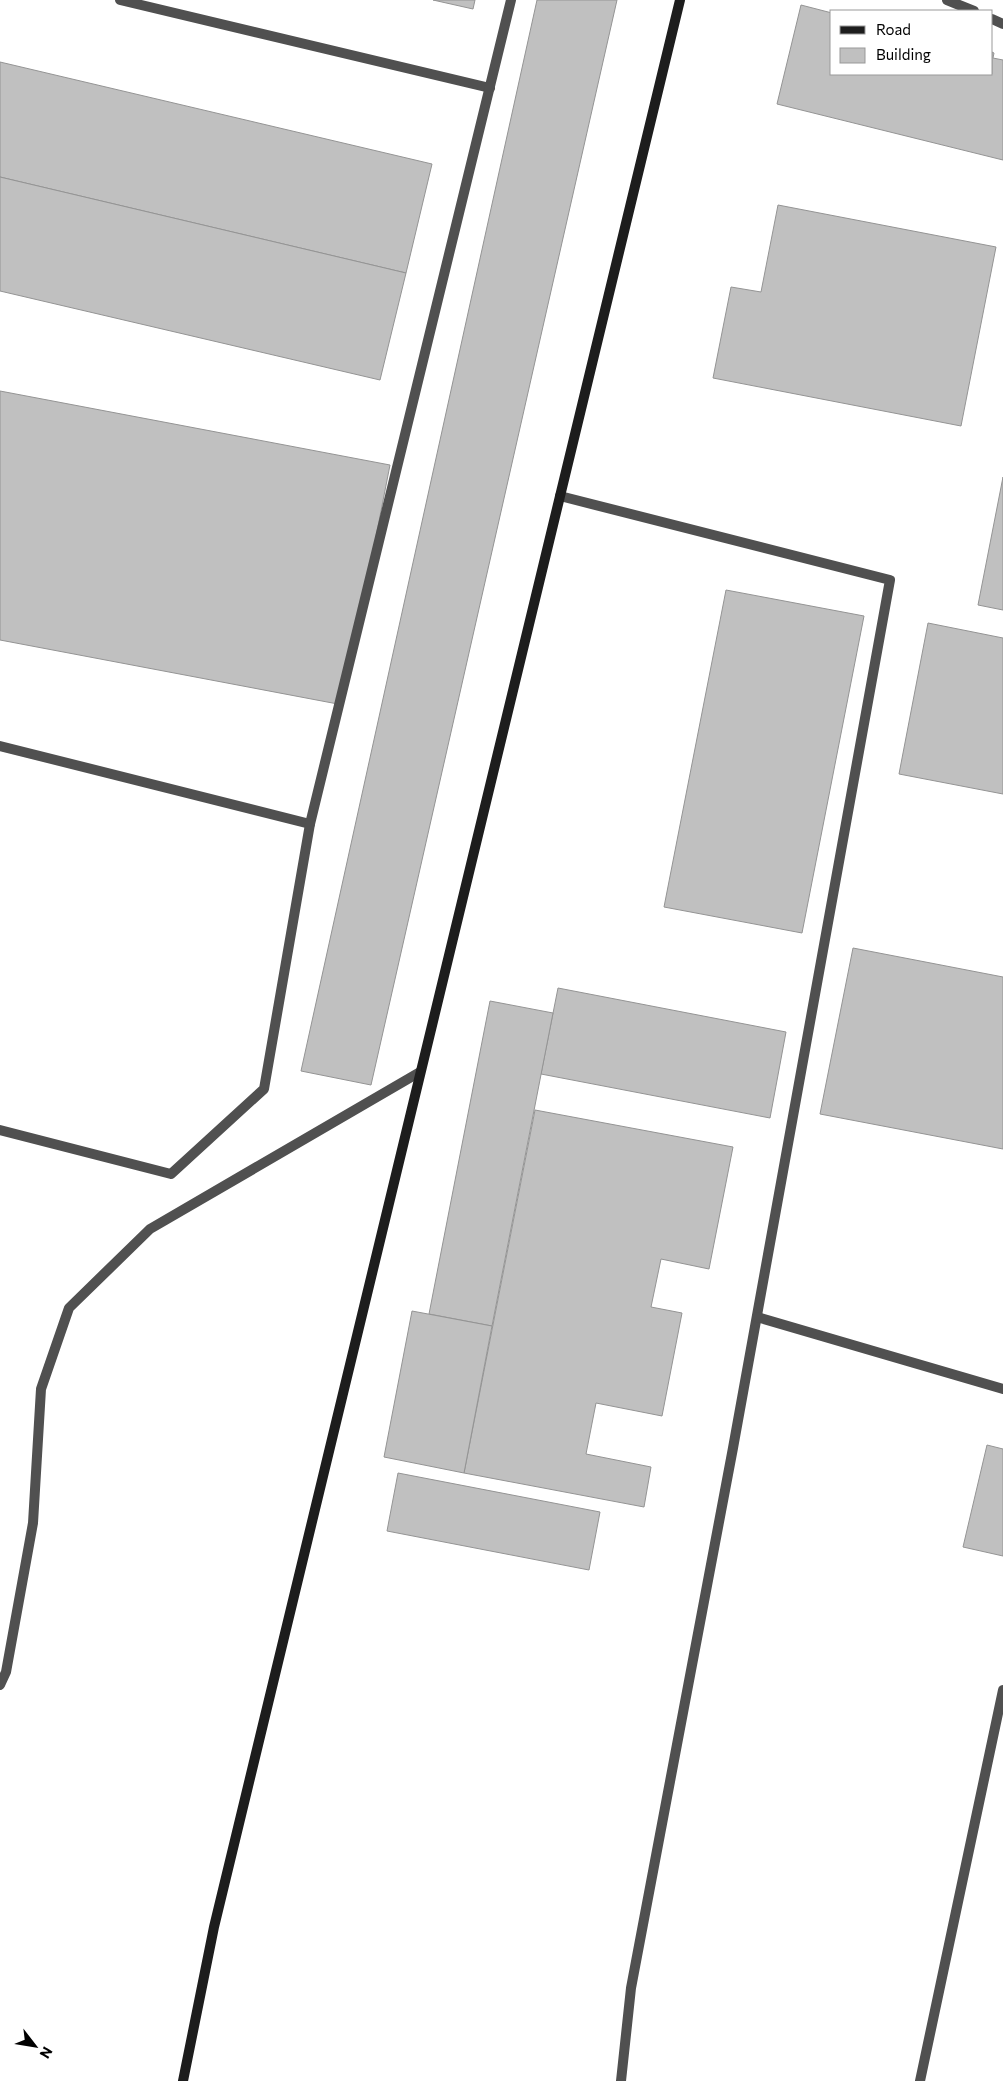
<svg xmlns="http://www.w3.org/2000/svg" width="1003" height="2081" font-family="Commissioner,sans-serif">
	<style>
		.building { fill: #c0c0c0; stroke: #949494 }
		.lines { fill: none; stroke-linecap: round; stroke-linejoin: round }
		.service { stroke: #505050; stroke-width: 10 }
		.minor { stroke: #505050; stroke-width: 10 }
		.secondary { stroke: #1d1d1d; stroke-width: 10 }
	</style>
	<rect width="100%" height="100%" fill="#fff"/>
	<g class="building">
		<path d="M433,0H475L473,9Z"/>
		<path d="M537,0H617L371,1085L301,1071Z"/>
		<path d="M801,5L832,13V74H992V52L994,53L993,58L1003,60V160L777,104Z"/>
		<path d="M0,62L432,164L406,273L0,177Z"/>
		<path d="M0,177L406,273L380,380L0,291Z"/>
		<path d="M778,205L996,247L961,426L713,378L731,287L761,292Z"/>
		<path d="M0,391L390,465L343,705L0,640Z"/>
		<path d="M1003,477V610L978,605Z"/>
		<path d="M726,590L864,616L802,933L664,907Z"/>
		<path d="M928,623L1003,638V794L899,774Z"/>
		<path d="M853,948L1003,977V1149L820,1114Z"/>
		<path d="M558,988L786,1032L770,1118L541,1074Z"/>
		<path d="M490,1001L553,1013L492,1326L429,1314Z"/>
		<path d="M535,1110L733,1147L709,1269L661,1259L651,1307L682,1313L662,1416L596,1403L586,1454L651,1467L644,1507L464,1473Z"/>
		<path d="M412,1311L492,1326L464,1473L384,1457Z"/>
		<path d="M987,1445L1003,1449V1556L963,1547Z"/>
		<path d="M398,1473L600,1512L589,1570L387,1531Z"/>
	</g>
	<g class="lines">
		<g class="service">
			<path d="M120,0L490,88"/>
			<path d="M947,0L974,11"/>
			<path d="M992,19L1003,24"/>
			<path d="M560,496L890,580L733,1448L631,1988L621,2081"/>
			<path d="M0,746L310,824"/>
			<path d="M0,1130L171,1174L264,1089L310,824L511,0"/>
			<path d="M757,1317L1003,1389"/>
			<path d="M920,2081L1003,1690"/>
		</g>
		<path class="minor" d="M0,1685L6,1672L33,1523L41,1389L69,1308L150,1229L420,1072"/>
		<path class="secondary" d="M183,2081L214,1927L680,0"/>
	</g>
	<rect x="830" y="10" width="162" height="65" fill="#ffffff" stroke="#999999"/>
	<rect x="840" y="26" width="25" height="8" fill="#1d1d1d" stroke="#999999"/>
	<text x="876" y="35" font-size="15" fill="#000000">Road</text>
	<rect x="840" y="48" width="25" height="15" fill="#c0c0c0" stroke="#999999"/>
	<text x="876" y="60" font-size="15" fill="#000000">Building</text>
	<g transform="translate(35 2046) rotate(121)" stroke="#ffffff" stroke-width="4" paint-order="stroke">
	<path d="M0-4L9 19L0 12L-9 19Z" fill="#000000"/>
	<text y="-8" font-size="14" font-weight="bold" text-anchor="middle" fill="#000000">N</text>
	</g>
</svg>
